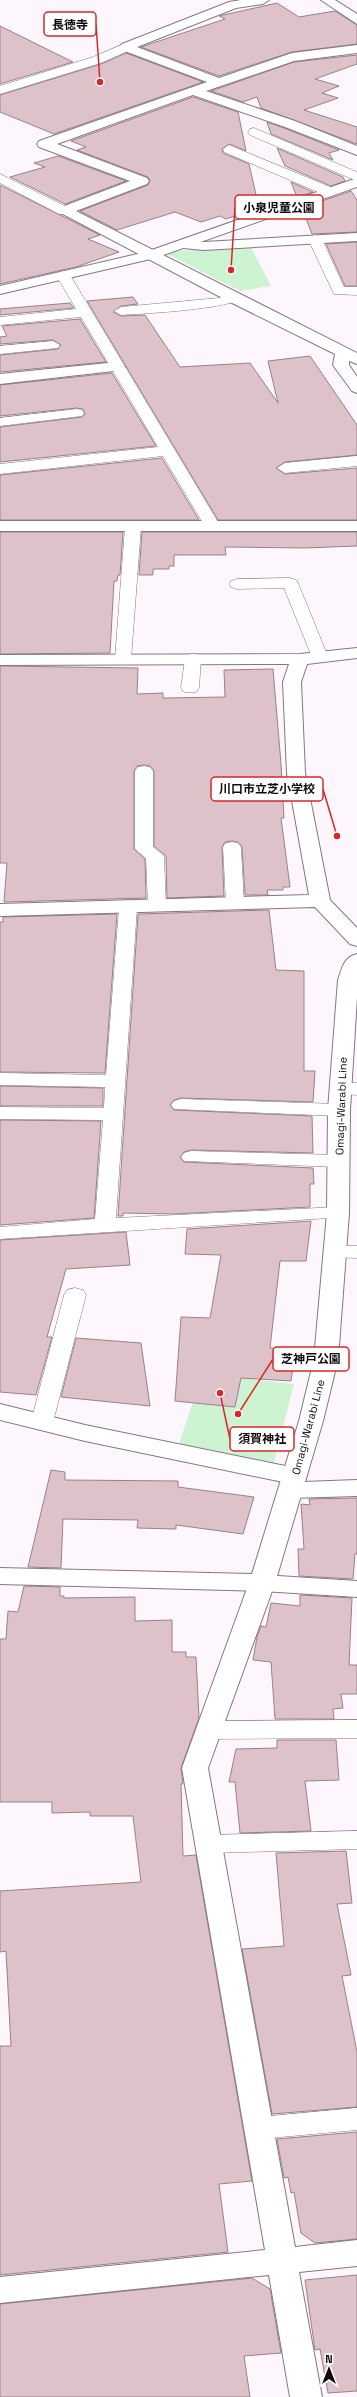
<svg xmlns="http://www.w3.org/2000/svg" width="357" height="2397" font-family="'Space Grotesk','Noto Sans JP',sans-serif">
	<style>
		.green { fill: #cef3d3 }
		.building { fill: #ddc2c9; stroke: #9a8188 }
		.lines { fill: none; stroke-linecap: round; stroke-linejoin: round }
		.service-casing { stroke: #867586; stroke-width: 1 }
		.minor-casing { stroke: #867586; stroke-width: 2 }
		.tertiary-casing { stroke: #867586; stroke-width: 2 }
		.secondary-casing { stroke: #867586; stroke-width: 2 }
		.service { fill: #fff; fill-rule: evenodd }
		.minor { fill: #fff; fill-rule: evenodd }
		.tertiary { fill: #fff; fill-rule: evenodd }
		.secondary { fill: #fff; fill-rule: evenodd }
		.labels { text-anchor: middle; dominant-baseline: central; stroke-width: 3; stroke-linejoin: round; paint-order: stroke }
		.street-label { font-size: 11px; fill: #100a10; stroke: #fff }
		.leader { fill: none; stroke: #d62828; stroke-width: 1.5 }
		.callout-dot { fill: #d62828; stroke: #fff; stroke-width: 1.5 }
		.callout { fill: #fff; stroke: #d62828; stroke-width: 1.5 }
		.callout-label { font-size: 12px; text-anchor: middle; font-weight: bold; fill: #100a10 }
	</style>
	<rect width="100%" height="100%" fill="#fef6fd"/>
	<g class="green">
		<path d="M251,247L271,286L240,291L167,254L174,251Z"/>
		<path d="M202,1374L294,1384L274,1463L179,1444Z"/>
	</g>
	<g class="building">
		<path d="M277,3L299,17L335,11L357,25V44L292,52L219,76L141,47L225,19L219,16Z"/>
		<path d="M0,26L73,62L0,84Z"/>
		<path d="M126,53L203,82L54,134L0,112V95L101,64Z"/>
		<path d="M357,55V64L315,79L339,86L322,93L338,98L304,110L357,127V144L261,108L257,97L243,102L211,91L294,62Z"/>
		<path d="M193,97L238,112L246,151L230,144L222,149L223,153L249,164L259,208L226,219L220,216L201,222L175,212L117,230L80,211L148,185L150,180L148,177L77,150L86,147L71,141Z"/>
		<path d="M267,122L284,128L339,150L329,153L333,160L271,134Z"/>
		<path d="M277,148L343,177L345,181L331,186L285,166Z"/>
		<path d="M58,156L126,181L65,204L10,177L45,167L34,163Z"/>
		<path d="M291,182L313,192L297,197Z"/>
		<path d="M0,185L100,235L88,239L119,252L76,267L0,284Z"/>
		<path d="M351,191L357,200V232L312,234L302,208Z"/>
		<path d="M357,242V286H345L326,244Z"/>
		<path d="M133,297L138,304L121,306L113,312L121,316L145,315L180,367L250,363L278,403L268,361L310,356L357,425V455L285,462L276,468L285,474L357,468V520H218L87,301Z"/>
		<path d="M70,303L74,308L0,315V309Z"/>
		<path d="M80,319L106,362L0,372V355L58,349L61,345L53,340L0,344V337L7,336L2,326Z"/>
		<path d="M112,373L156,446L0,462V427L82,417L85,414L83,409L77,408L0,416V385Z"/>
		<path d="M162,458L199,520H0V475Z"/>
		<path d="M0,532H123L120,575H118L117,581H114L110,653L0,654Z"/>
		<path d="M142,532H357V546L305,548L225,547L226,555H174V566H169V569H153V575H139Z"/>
		<path d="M0,666L138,668L137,694L163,693V698L225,697L224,670L273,669L281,764L284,818H281L290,887H283V890H267L268,895H245L242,847L238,842L232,841L225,842L222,847L224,896L167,898L166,856L154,846V771L150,766L144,765L137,766L134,771V849L145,859L146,898L4,902L7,863H0Z"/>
		<path d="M269,910L276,970L304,971V1071H315L313,1102L181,1098L174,1100L170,1105L174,1110L312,1116L313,1153L191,1150L184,1152L180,1157L184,1162L313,1168L314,1184H310V1207L173,1214L123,1213V1216H118L138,914Z"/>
		<path d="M117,914L105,1073L0,1072V922H3V917Z"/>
		<path d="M0,1086L103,1088V1106H0Z"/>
		<path d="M0,1120L101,1121L94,1218L0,1225Z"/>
		<path d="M311,1221L306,1261H280L270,1348L295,1350L291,1381L241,1378L235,1407L175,1401L181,1317L210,1318L221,1255L185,1254L187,1229Z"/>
		<path d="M126,1232L130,1265L66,1269L47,1337H52L36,1395L0,1392V1240Z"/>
		<path d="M76,1338L141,1343L150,1406L61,1397Z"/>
		<path d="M51,1470L65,1472V1480L178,1481V1487L254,1497L243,1534L176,1525V1529L137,1528L138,1520L63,1519L61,1568L28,1567Z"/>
		<path d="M357,1498V1554H355L353,1579L299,1576L298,1549H304L301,1504L310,1505L309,1499Z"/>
		<path d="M24,1586L60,1587V1596H64V1598L135,1597V1621L172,1620V1652H186V1657H196L199,1718L181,1768L183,1784H181L183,1856L196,1855L252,2181L219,2184L228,2252L0,2275V2046H11L6,1951L0,1952V1891L141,1882L133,1816H90V1812L52,1813V1802H0V1639H6L8,1611L18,1612Z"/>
		<path d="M300,1595L352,1598L349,1665H357V1694H341L343,1708L333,1709L334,1719H275L271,1662L253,1660L257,1637L261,1626L266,1627L271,1603L300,1606Z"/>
		<path d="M277,1740H336L339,1780L305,1781L311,1831L240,1833L235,1782H229L236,1749L277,1748Z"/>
		<path d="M346,1851L352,1903L337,1904L351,1975L342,1976L357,2052V2107L272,2114L242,1949L284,1946L276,1853Z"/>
		<path d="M357,2132V2239L315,2243L301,2233L294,2192L291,2193L288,2177L284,2178L277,2139Z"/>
		<path d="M357,2275V2391L328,2393L320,2349L315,2350L305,2280Z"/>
		<path d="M252,2278L270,2289L281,2353L244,2356L250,2397H0V2304Z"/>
	</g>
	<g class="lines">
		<defs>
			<g id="service">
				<path d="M126,43L132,47L130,50L101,63L0,94V86L93,57Z"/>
				<path d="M254,128L357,172V181L250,135L248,132L250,129Z"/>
				<path d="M229,145L335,189L337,192L330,196L325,195L224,152L223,149Z"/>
				<path d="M0,174L69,208L71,211L69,214H59L0,183Z"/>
				<path d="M315,235L322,239L344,287H357V295L334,294L308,239Z"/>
				<path d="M63,271L70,275L221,527L219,530H207L163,456L0,474V464L158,447L81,317L0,325V317L76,309L56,275Z"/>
				<path d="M233,294L240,298C232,309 139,314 121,315L114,311L121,307L219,298Z"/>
				<path d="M53,341L60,345L58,348L0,354V346Z"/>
				<path d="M77,409L82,410L84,413L82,416L0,426V418Z"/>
				<path d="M357,456V466L285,473L277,468L285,463Z"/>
				<path d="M133,522L139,524L141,527L131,659L129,663H117L115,659L125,527L127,524Z"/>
				<path d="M290,578L296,580L298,583L328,657L326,661H314L312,657L284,588L237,589L231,587L229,584L231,581L237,579Z"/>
				<path d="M193,654L199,655L201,659L199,688L196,692H184L181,688L185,659L187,655Z"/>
				<path d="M144,766L150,767L153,771V847L164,856L166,907L164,911H150L148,907L146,858L135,849V771L138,767Z"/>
				<path d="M232,842L238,843L241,847L244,904L242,908H228L226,904L223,847L226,843Z"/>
				<path d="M128,902L135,904L137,908L116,1218L338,1207L345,1209L349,1213L345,1217L0,1239V1227L95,1219L103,1120L0,1119V1107L104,1108L105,1087L0,1085V1073L106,1075L119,908L121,904Z"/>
				<path d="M340,1083H357V1095L333,1093L330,1089L333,1085Z"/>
				<path d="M181,1099L339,1104L346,1106L349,1110L346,1114L339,1116L174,1109L171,1105L174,1101Z"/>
				<path d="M191,1151L339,1155L346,1157L349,1161L346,1165L339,1167L184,1161L181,1157L184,1153Z"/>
				<path d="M336,1246H357V1258L328,1257L325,1252L328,1247Z"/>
				<path d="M75,1288L83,1290L86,1295L53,1422L50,1427L42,1429L34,1427L31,1422L64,1295L67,1290Z"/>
				<path d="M357,1720V1738L209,1739L200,1736L196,1730L200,1724L209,1721Z"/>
				<path d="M357,1831V1849L209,1853L200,1851L196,1844L200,1837L209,1835Z"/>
				<path d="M357,2108V2130L259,2139L249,2136L245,2128L249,2120L259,2117Z"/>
			</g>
			<g id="minor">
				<path d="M241,0H269L263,4L236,8L137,47L219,78L292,53L357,45V53L294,61L206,91L295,121L357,146V155L285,127L193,95L57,144L147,178L149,181L147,184L76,211L357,353V364L349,361V365L357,377V393L352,391L333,365L335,354L228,301L57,211L59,208L130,181L39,147L37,144L39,141L207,82L122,50L120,47L122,44L229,2Z"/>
				<path d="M357,233V241L204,250L183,248L176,244L183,240L204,242Z"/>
				<path d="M117,362L125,367L122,370L0,384V374Z"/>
				<rect x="0" y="521" width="357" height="10"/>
				<path d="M0,1404L85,1425L295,1468L304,1470L307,1476L303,1482L357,1480V1496L290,1498L281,1496L278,1490L281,1484L288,1483L85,1441L0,1420Z"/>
				<path d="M262,1575L271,1577L275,1583L208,1768L295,2247L357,2240V2266L299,2272L322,2397H290L269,2275L0,2303V2277L265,2250L182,1768L249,1583L253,1577Z"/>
			</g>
			<g id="tertiary">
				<path d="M321,0H335L357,14V24Z"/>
				<path d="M357,178V187L155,258L0,294V286L146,252Z"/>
				<path d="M357,648V658L307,664L301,682L305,773L330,900L357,928V946L350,944L315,907L0,916V904L309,895L287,773L283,682L289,664L0,665V655L300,654Z"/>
				<path d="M262,1575L357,1581V1597L262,1591L253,1589L249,1583L253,1577Z"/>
			</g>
			<path id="secondary" d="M357,954V997L350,1110L349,1213L338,1359L323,1421L275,1583L271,1589L262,1591L0,1584V1568L252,1574L299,1421L314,1359L327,1213L328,1110L338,980C342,968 344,957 357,954Z"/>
		</defs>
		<use href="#service" class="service-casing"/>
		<use href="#minor" class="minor-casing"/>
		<use href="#tertiary" class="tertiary-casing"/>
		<use href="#secondary" class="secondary-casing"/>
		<use href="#service" class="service"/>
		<use href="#minor" class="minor"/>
		<use href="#tertiary" class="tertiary"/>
		<use href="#secondary" class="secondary"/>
	</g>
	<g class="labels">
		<g class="street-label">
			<text transform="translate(341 1106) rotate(-88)">Omagi-Warabi Line</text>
			<text transform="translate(308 1427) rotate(-75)">Omagi-Warabi Line</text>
		</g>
	</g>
	<path class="leader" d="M100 82L96 24M231 270L235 207M337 836L323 789M238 1414L273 1359M220 1393L230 1439"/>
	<g class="callout-dot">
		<circle cx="100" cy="82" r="4"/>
		<circle cx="231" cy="270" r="4"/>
		<circle cx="337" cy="836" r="4"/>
		<circle cx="238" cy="1414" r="4"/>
		<circle cx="220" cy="1393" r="4"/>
	</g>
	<g class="callout">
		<rect x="44" y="12" width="52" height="24" rx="4"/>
		<rect x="235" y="195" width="88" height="24" rx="4"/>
		<rect x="211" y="777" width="112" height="24" rx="4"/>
		<rect x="273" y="1347" width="76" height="24" rx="4"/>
		<rect x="230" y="1427" width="64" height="24" rx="4"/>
	</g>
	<g class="callout-label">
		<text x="70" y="29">長徳寺</text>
		<text x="279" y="212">小泉児童公園</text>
		<text x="267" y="793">川口市立芝小学校</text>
		<text x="311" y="1363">芝神戸公園</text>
		<text x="262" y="1443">須賀神社</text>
	</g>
	<g transform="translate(329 2369)" stroke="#ffffff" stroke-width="3" paint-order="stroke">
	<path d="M0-3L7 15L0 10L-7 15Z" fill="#100a10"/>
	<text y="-6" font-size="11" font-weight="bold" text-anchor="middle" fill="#100a10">N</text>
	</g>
</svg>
